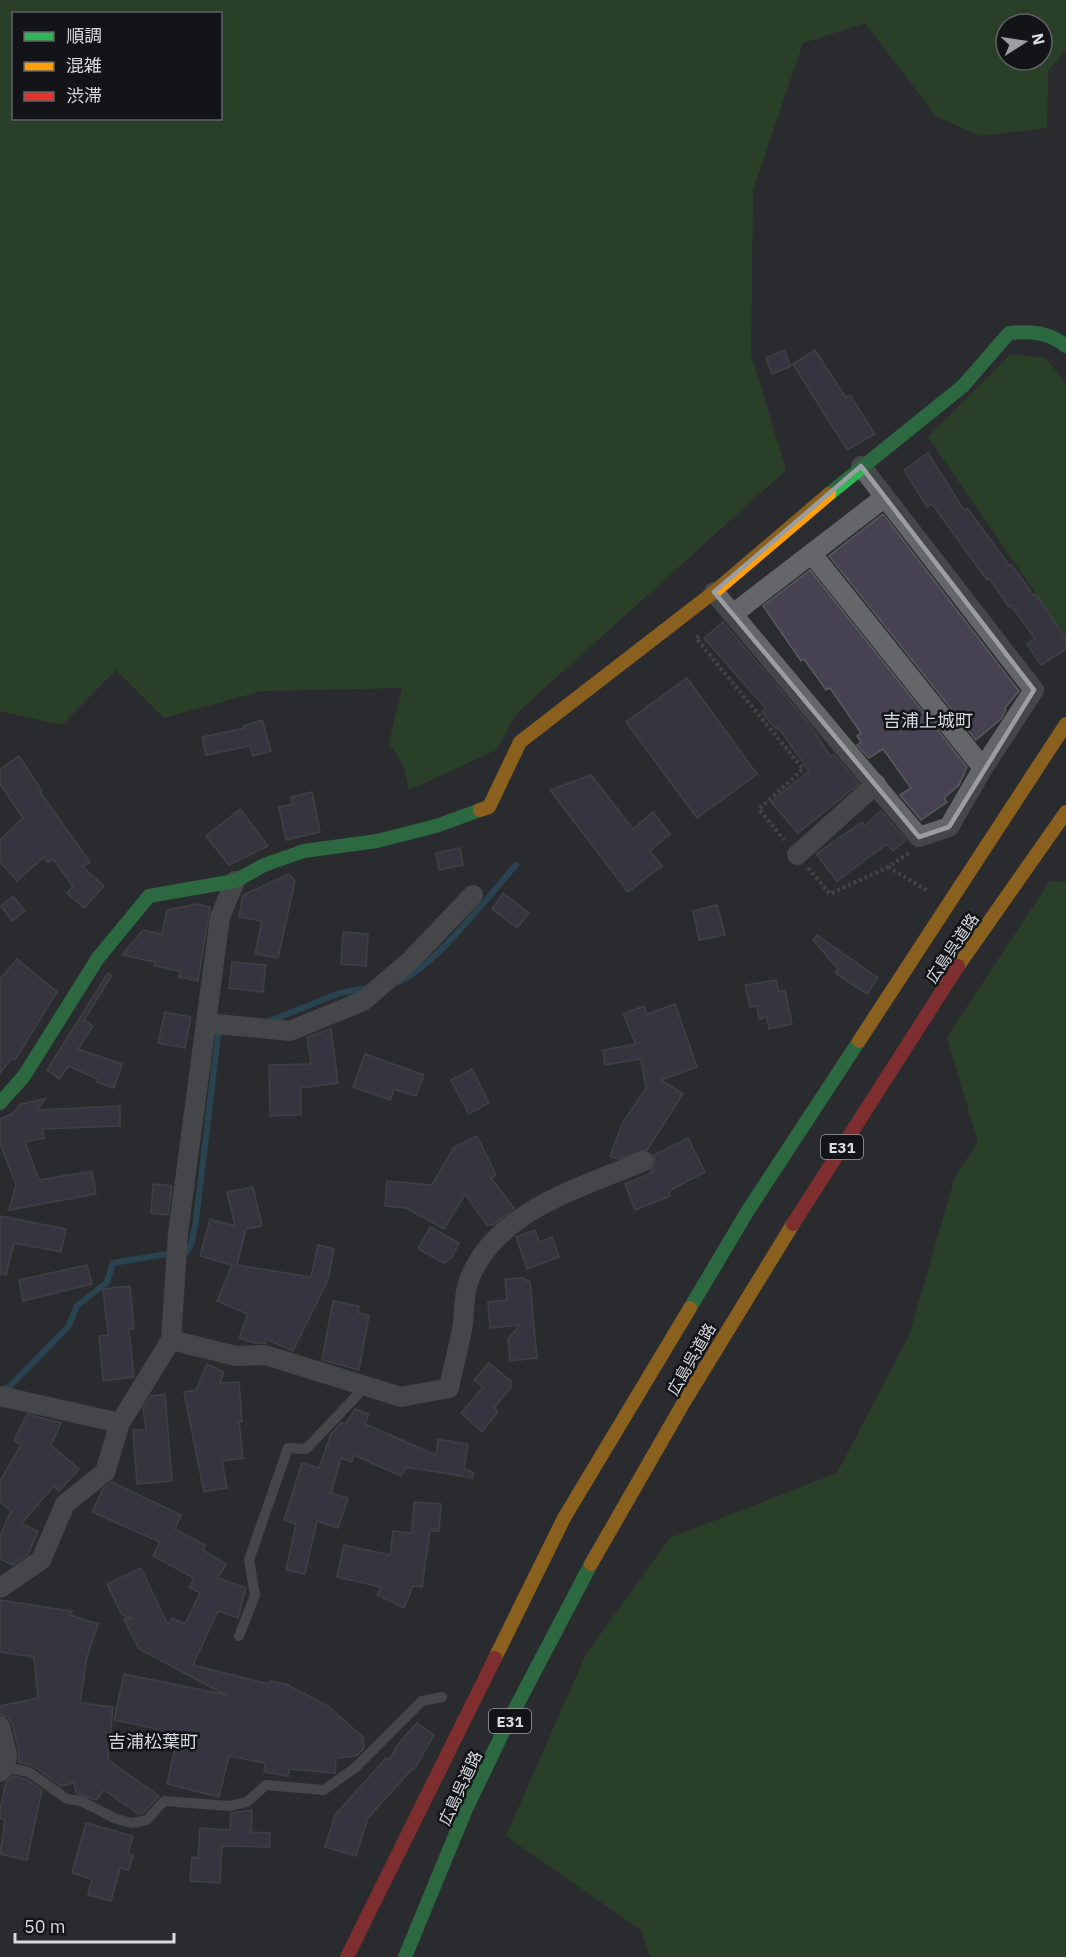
<svg xmlns="http://www.w3.org/2000/svg" width="1066" height="1957" font-family="'IBM Plex Sans','Noto Sans JP',sans-serif">
	<style>
		.green { fill: #2b5720; fill-rule: evenodd }
		.lines { fill: none; stroke-linecap: round; stroke-linejoin: round }
		.stream { stroke: #29617b; stroke-width: 6 }
		.building { fill: #464252; stroke: #595a5d; stroke-width: 1.5 }
		.path { stroke: #5f6164; stroke-width: 4; stroke-dasharray: 3 3; stroke-linecap: butt }
		.lane { stroke: #656669; stroke-width: 10 }
		.street { stroke: #656669; stroke-width: 20 }
		.fast { stroke: #30b455; stroke-width: 14 }
		.slow { stroke: #ff9f0a; stroke-width: 14 }
		.jam { stroke: #e5322d; stroke-width: 14 }
		.marked { fill: none; stroke: #9a9da1; stroke-width: 4.5; stroke-linejoin: round }
		.labels { text-anchor: middle; dominant-baseline: central; stroke-width: 5; stroke-linejoin: round; paint-order: stroke }
		.shield { fill: #121417; stroke: #9c9fa3; stroke-width: 1.5 }
		.shield-label { font-size: 15px; font-weight: bold; fill: #d7dadf }
		.street-label { font-size: 16px; fill: #d7dadf; stroke: #121417 }
		.neighbourhood-label { font-size: 18px; fill: #d7dadf; stroke: #121417 }
	</style>
	<rect width="100%" height="100%" fill="#2a2c2f"/>
	<g class="green">
		<path d="M0,0H1066V50L1048,71L1047,128L980,136L936,116L865,23L803,43L753,190L751,354L786,470L517,713L496,750L409,790L404,766L389,743L402,688L261,691L164,718L116,670L62,725L0,711ZM14,14H220V118H14ZM1006,24H1042V60H1006Z"/>
		<path d="M1011,354L1046,358L1066,384V637L928,437Z"/>
		<path d="M1050,881L1066,882V1957H650L641,1930L506,1836L586,1654L670,1538L837,1473L909,1336L955,1177L978,1142L947,1037Z"/>
	</g>
	<g class="lines">
		<g class="stream">
			<path d="M393,983C427,977 491,893 516,865"/>
			<path d="M267,1022L340,993L368,988"/>
			<path d="M186,1253L192,1242L196,1220L218,1036"/>
			<path d="M1,1390L9,1387L68,1327L77,1306L107,1282L113,1263L167,1254"/>
		</g>
	</g>
	<g class="building">
		<path d="M784,350L791,366L772,374L766,358Z"/>
		<path d="M815,350L846,398L850,395L875,434L847,450L793,364Z"/>
		<path d="M928,453L964,510L967,508L1010,566L1012,565L1034,596L1036,594L1066,639V649L1041,665L1027,644L1035,639L1011,605L1009,607L989,578L987,580L932,504L927,507L904,470Z"/>
		<path d="M883,514L1019,691L1005,708L1006,710L1001,719L976,740L829,556Z"/>
		<path d="M810,570L967,767L959,785L944,798L947,802L921,820L900,795L911,788L883,749L869,758L857,745L861,742L857,736L861,733L830,688L826,690L804,659L801,661L763,606Z"/>
		<path d="M723,622L810,725L831,757L834,754L859,784L798,833L771,802L809,771L778,727L776,729L762,712L766,709L704,638Z"/>
		<path d="M687,678L757,774L697,818L626,722Z"/>
		<path d="M262,720L271,751L253,756L250,746L206,755L202,737L245,728L244,726Z"/>
		<path d="M19,756L42,791L40,792L90,862L83,867L104,886L84,908L67,893L73,886L53,859L48,862L44,857L17,881L0,862V840L23,818L0,784V769Z"/>
		<path d="M591,775L633,829L653,812L670,834L650,851L662,866L628,892L550,790Z"/>
		<path d="M312,792L320,832L286,840L279,807L293,804L291,797Z"/>
		<path d="M240,809L268,846L229,865L206,836Z"/>
		<path d="M881,811L906,840L893,851L887,844L837,881L816,854L862,822L865,825Z"/>
		<path d="M460,848L463,865L439,870L436,853Z"/>
		<path d="M289,874L295,881L278,958L255,954L262,921L239,917L243,895Z"/>
		<path d="M503,893L529,913L517,928L492,909Z"/>
		<path d="M13,896L25,911L12,921L1,906Z"/>
		<path d="M197,904L210,907L198,981L179,977L180,971L154,966L155,962L122,955L143,930L162,934L167,910Z"/>
		<path d="M717,905L725,935L699,940L693,911Z"/>
		<path d="M343,932L368,934L366,966L341,964Z"/>
		<path d="M817,935L878,978L867,994L835,973L838,969L813,940Z"/>
		<path d="M17,959L57,992L15,1060L12,1058L0,1073V979Z"/>
		<path d="M232,962L266,965L263,992L229,988Z"/>
		<path d="M108,973L112,975L84,1020L93,1026L78,1049L122,1064L114,1088L96,1082L97,1079L69,1066L59,1079L47,1070Z"/>
		<path d="M776,980L779,992L785,990L792,1024L769,1029L767,1017L759,1019L757,1006L750,1007L745,985Z"/>
		<path d="M675,1004L697,1067L661,1080L683,1094L647,1150L618,1159L610,1156L623,1122L646,1088L641,1059L605,1065L603,1050L636,1044L623,1014L644,1006L647,1014Z"/>
		<path d="M165,1012L191,1017L185,1048L158,1043Z"/>
		<path d="M331,1029L338,1083L301,1088V1115L270,1116L269,1065L311,1064L307,1037Z"/>
		<path d="M365,1054L424,1075L416,1096L394,1089L390,1100L353,1087Z"/>
		<path d="M472,1069L489,1103L469,1114L451,1080Z"/>
		<path d="M45,1099L37,1110L120,1106V1126L42,1129L44,1138L25,1142L39,1180L92,1171L96,1194L9,1210L16,1184L0,1144V1119L12,1114L21,1104Z"/>
		<path d="M477,1136L496,1175L491,1178L514,1208L493,1225H487L465,1194L444,1229L406,1208L385,1206L387,1181L432,1185L454,1147Z"/>
		<path d="M688,1138L705,1172L669,1191L670,1196L635,1210L625,1184L654,1172L650,1171L656,1163L654,1155Z"/>
		<path d="M153,1184L172,1186L168,1215L151,1213Z"/>
		<path d="M253,1187L262,1226L246,1229L237,1265L311,1277L318,1245L334,1249L328,1280L293,1351L266,1339L265,1343H254L239,1338L248,1314L217,1301L232,1265L200,1256L210,1219L235,1226L227,1192Z"/>
		<path d="M0,1216L66,1229L61,1252L14,1243L6,1275L0,1274Z"/>
		<path d="M430,1227L459,1243L452,1257L444,1263L418,1249Z"/>
		<path d="M535,1230L539,1242L552,1237L559,1257L527,1269L516,1237Z"/>
		<path d="M87,1265L92,1284L23,1301L19,1280Z"/>
		<path d="M522,1278L530,1282L537,1358L510,1361L508,1339L520,1325L490,1328L488,1302L507,1300L505,1279Z"/>
		<path d="M130,1286L134,1329H129L134,1377L103,1381L99,1336L108,1335L103,1289Z"/>
		<path d="M333,1301L359,1306L358,1313L369,1315L359,1370L322,1360Z"/>
		<path d="M489,1363L511,1381V1387L494,1408L498,1412L482,1432L461,1413L483,1387L474,1380Z"/>
		<path d="M207,1364L224,1372L220,1383L239,1382L242,1422H239L243,1458L222,1461L227,1488L204,1492L184,1392L196,1390Z"/>
		<path d="M165,1394L172,1481L137,1484L133,1430H146L143,1408L151,1396Z"/>
		<path d="M355,1409L369,1414L365,1424L436,1455L438,1439L468,1444L464,1468L474,1473L472,1478L406,1467L401,1476L354,1455L352,1462L341,1458L331,1493L348,1498L338,1528L317,1521L305,1574L286,1570L296,1524L284,1520L302,1463L319,1468L331,1434L341,1423L346,1424Z"/>
		<path d="M27,1414L61,1423L51,1445L79,1469L59,1491L54,1486L21,1524L38,1531L28,1555L13,1565L0,1559V1536L11,1511L0,1502V1481L21,1445L14,1441Z"/>
		<path d="M112,1482L181,1515L175,1529L205,1545L203,1550L226,1564L218,1578L246,1588L238,1618L218,1611L193,1665L269,1684L270,1681L286,1684L328,1706L363,1737L364,1748L357,1756L336,1758L335,1773L289,1769L288,1776L264,1772L265,1763L229,1756L219,1797L167,1784L177,1739L159,1742L157,1729L114,1720L124,1674L226,1695L139,1649L124,1619H133L122,1615L107,1584L141,1568L168,1625L172,1618L185,1624L200,1593L189,1587L194,1578L153,1556L160,1542L92,1512L103,1489Z"/>
		<path d="M414,1502L441,1504L439,1531H430L422,1587L413,1586L404,1608L377,1595L381,1587L337,1577L344,1545L390,1555L393,1531L412,1533Z"/>
		<path d="M0,1600L72,1611L70,1615L98,1624L87,1657L80,1703L113,1707L108,1760L159,1796L143,1813L138,1814L104,1790L96,1800L76,1793L74,1783L61,1786L33,1766L18,1762L19,1751L12,1723L8,1717L0,1714V1706L38,1698L34,1657L0,1652Z"/>
		<path d="M417,1723L434,1735L414,1770L412,1769L368,1818L356,1856L325,1847L335,1815L386,1758L389,1760L399,1743Z"/>
		<path d="M13,1776L26,1779L42,1790L27,1860L0,1854L5,1820L0,1818V1809L6,1782Z"/>
		<path d="M252,1810L251,1832L270,1833V1847L222,1846L220,1883L190,1881L192,1857L198,1858L200,1828L230,1830L231,1813Z"/>
		<path d="M86,1823L133,1836L128,1853L133,1855L129,1870L120,1868L111,1901L88,1895L92,1879L72,1873Z"/>
	</g>
	<g class="lines">
		<g class="path">
			<path d="M699,636L696,638L803,769L759,809L784,840"/>
			<path d="M888,867L928,891"/>
			<path d="M808,868L830,894L888,867L910,852"/>
		</g>
		<g class="lane">
			<path d="M239,1636L255,1595L249,1560L288,1448L306,1449L366,1386"/>
			<path d="M5,1767L29,1772L67,1799L81,1801L116,1819L132,1823L147,1820L164,1801L229,1806L247,1802L266,1785L324,1790L356,1767L422,1701L442,1697"/>
		</g>
		<g class="street">
			<path d="M812,554L983,768"/>
			<path d="M714,592L919,837L949,827L983,768L1034,690L861,466"/>
			<path d="M733,614L885,497"/>
			<path d="M797,855L876,784"/>
			<path d="M206,1023L290,1031L363,1001L411,960L473,895"/>
			<path d="M171,1340L236,1356L265,1355L401,1397L449,1388C453,1369 458,1349 462,1330C465,1314 463,1295 469,1280C496,1210 581,1188 644,1161"/>
			<path d="M0,1396L120,1423"/>
			<path d="M0,1588L41,1560L65,1504L105,1472L120,1423L171,1340L178,1233L220,917L235,881"/>
			<path d="M0,1726L7,1754L5,1767L0,1772"/>
		</g>
		<g class="fast">
			<path d="M829,494L963,386L1009,333C1030,331 1049,332 1066,346"/>
			<path d="M0,1103L24,1076L98,958L149,896L235,881L264,865L304,851L377,841L436,826L480,810"/>
			<path d="M690,1308L747,1212L859,1041"/>
			<path d="M405,1957L466,1809L506,1726L591,1564"/>
		</g>
		<g class="slow">
			<path d="M480,810L489,807L520,742L714,592L829,494"/>
			<path d="M958,966L1066,812"/>
			<path d="M859,1041L1066,724"/>
			<path d="M591,1564L684,1402L793,1224"/>
			<path d="M495,1658L564,1518L690,1308"/>
		</g>
		<g class="jam">
			<path d="M793,1224L958,966"/>
			<path d="M347,1957L495,1658"/>
		</g>
	</g>
	<path d="M0 0H1066V1957H0ZM861,466L1034,690L949,827L919,837L714,592Z" fill="#2a2c2f" fill-opacity=".55" fill-rule="evenodd"/>
	<path class="marked" d="M861,466L1034,690L949,827L919,837L714,592Z"/>
	<g class="labels">
		<g class="shield">
			<rect x="821" y="1135" width="42" height="24" rx="4.5"/>
			<rect x="489" y="1709" width="42" height="24" rx="4.5"/>
		</g>
		<g class="shield-label">
			<text x="842" y="1147">E31</text>
			<text x="510" y="1721">E31</text>
		</g>
		<g class="street-label">
			<text transform="translate(952 948) rotate(-56)">広島呉道路</text>
			<text transform="translate(691 1359) rotate(-60)">広島呉道路</text>
			<text transform="translate(460 1788) rotate(-65)">広島呉道路</text>
		</g>
		<g class="neighbourhood-label">
			<text x="928" y="720">吉浦上城町</text>
			<text x="153" y="1741">吉浦松葉町</text>
		</g>
	</g>
	<rect x="12" y="12" width="210" height="108" fill="#121417" stroke="#616367" stroke-width="1.5"/>
	<rect x="24" y="32" width="30" height="9" fill="#30b455" stroke="#616367" stroke-width="1.5"/>
	<text x="66" y="42" font-size="18" fill="#d7dadf">順調</text>
	<rect x="24" y="62" width="30" height="9" fill="#ff9f0a" stroke="#616367" stroke-width="1.5"/>
	<text x="66" y="72" font-size="18" fill="#d7dadf">混雑</text>
	<rect x="24" y="92" width="30" height="9" fill="#e5322d" stroke="#616367" stroke-width="1.5"/>
	<text x="66" y="102" font-size="18" fill="#d7dadf">渋滞</text>
	<g transform="translate(1024 42) rotate(78)"><circle r="28" fill="#121417" stroke="#616367" stroke-width="1.5"/>
	<path d="M0-4.5L10 22L0 15L-10 22Z" fill="#9a9da1"/>
	<text y="-9" font-size="16" font-weight="bold" text-anchor="middle" fill="#d7dadf">N</text>
	</g>
	<path d="M15 1933v9h159v-9" fill="none" stroke="#d7dadf" stroke-width="3"/>
	<text x="24" y="1933" font-size="18" fill="#d7dadf" stroke="#121417" stroke-width="4.5" paint-order="stroke">50 m</text>
</svg>
